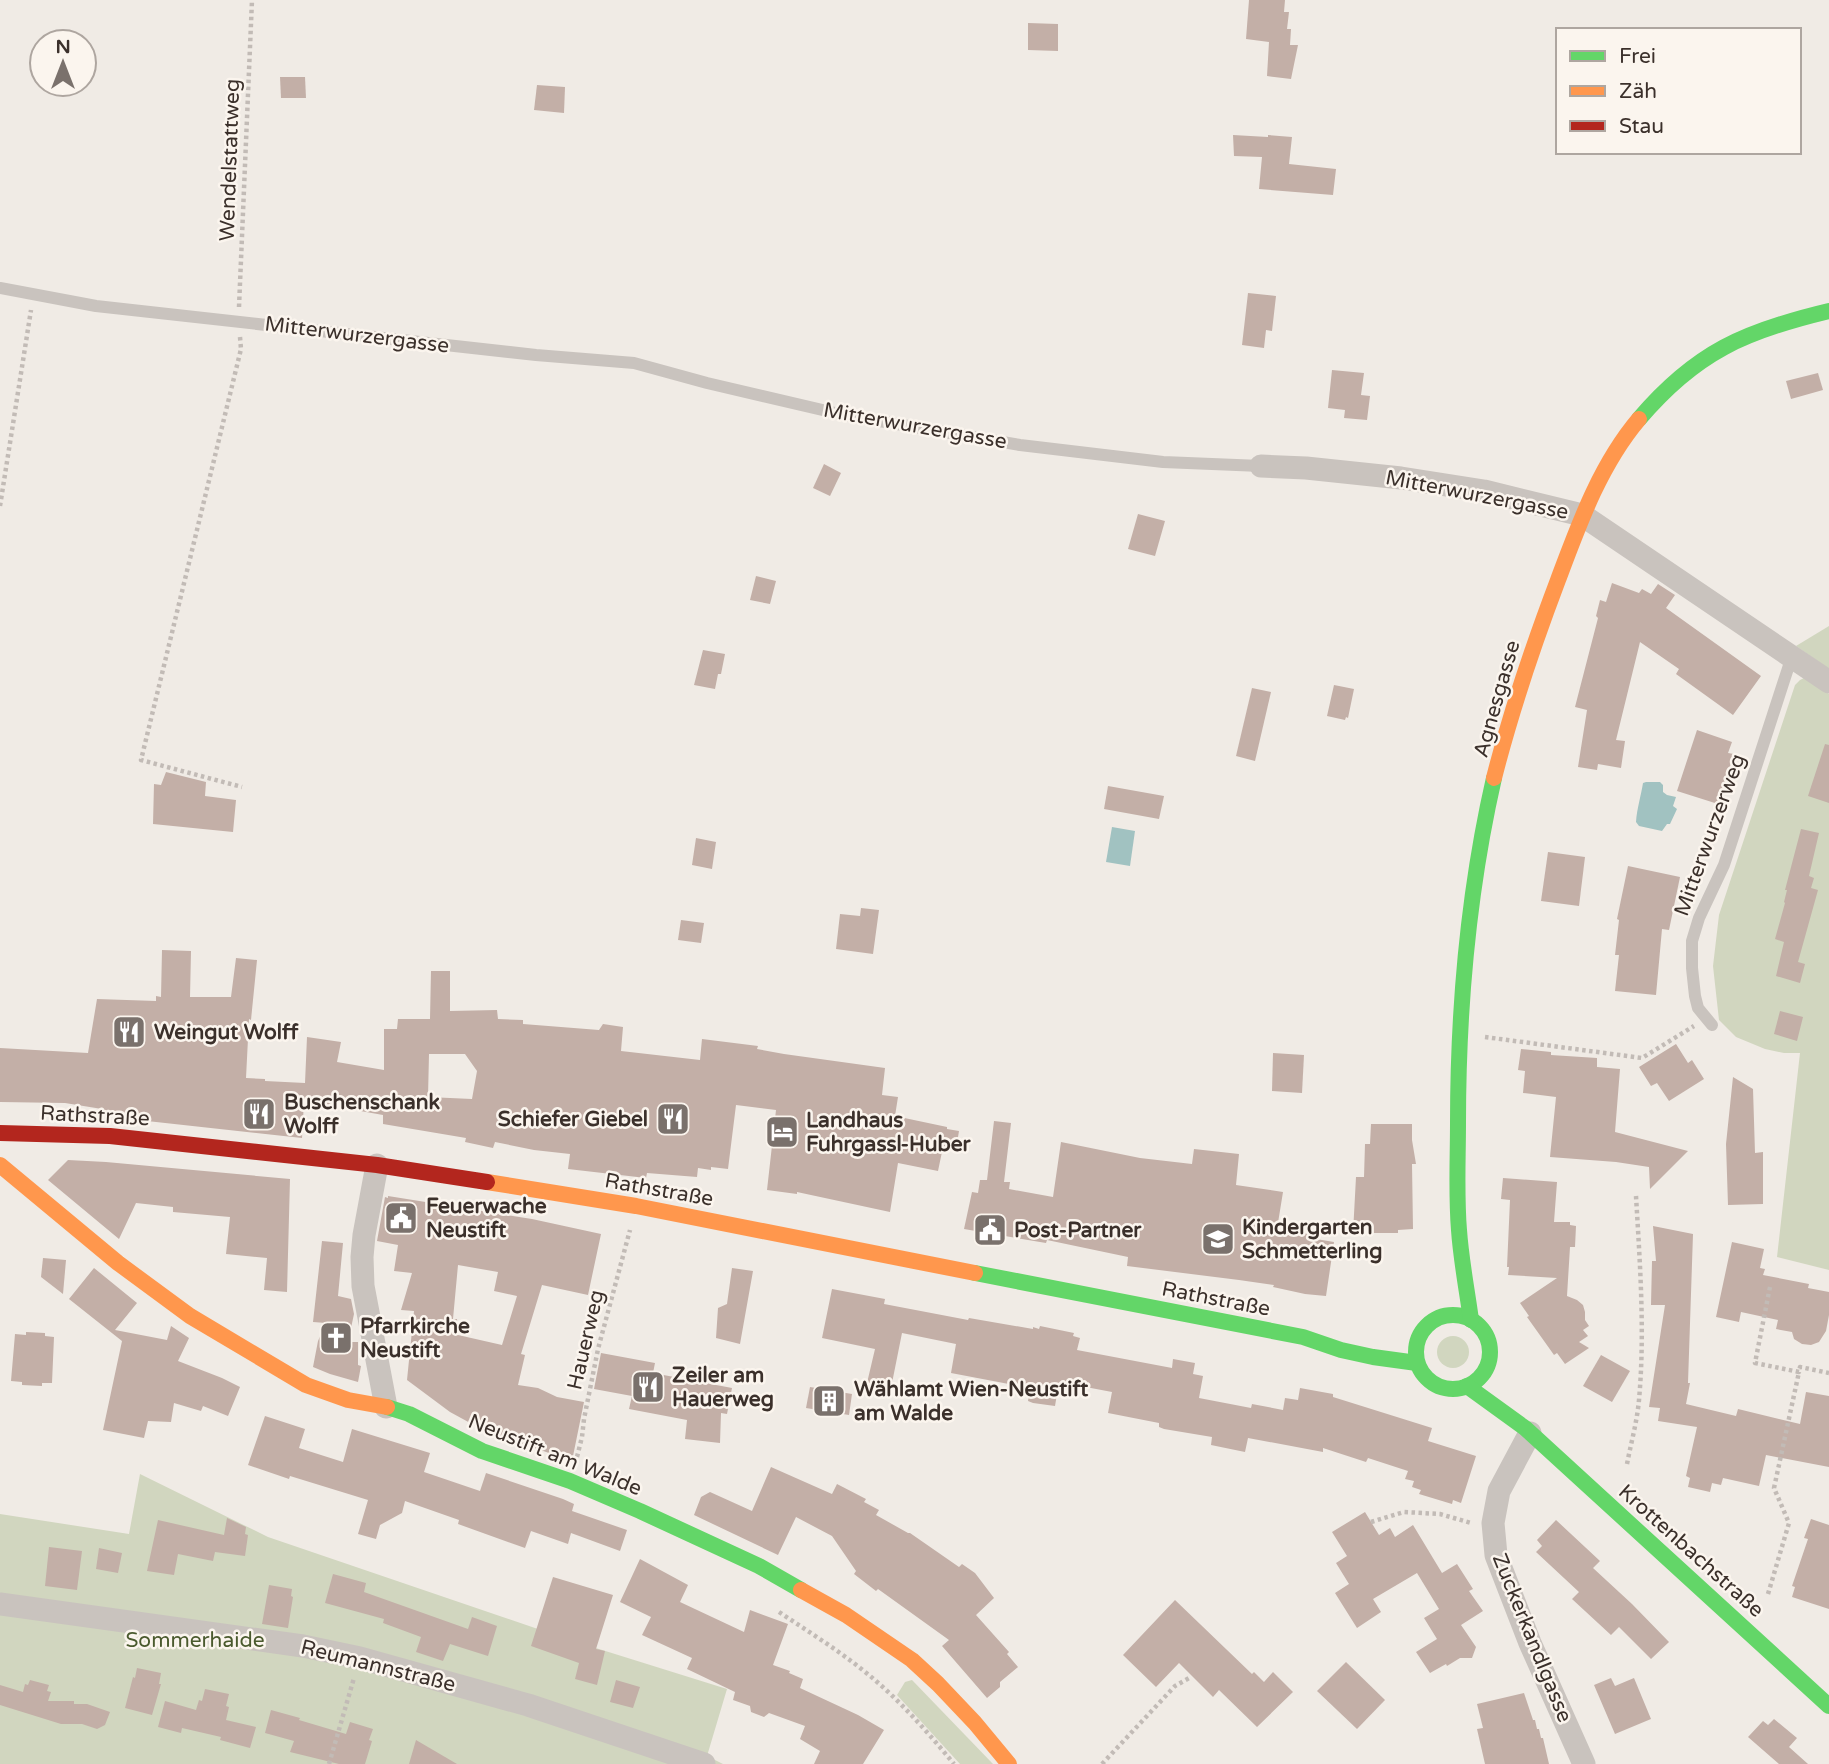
<svg xmlns="http://www.w3.org/2000/svg" width="1829" height="1764" font-family="'Varela Round',sans-serif">
	<style>
		.green { fill: #d1d6bf }
		.water { fill: #a1c2c1 }
		.building { fill: #c3afa7; fill-rule: evenodd }
		.lines { fill: none; stroke-linecap: round; stroke-linejoin: round }
		.path { stroke: #c2bbb6; stroke-width: 4.5; stroke-dasharray: 3.5 3.5; stroke-linecap: butt }
		.lane { stroke: #c9c3be; stroke-width: 12 }
		.street { stroke: #c9c3be; stroke-width: 23 }
		.fast { stroke: #63d668; stroke-width: 16 }
		.slow { stroke: #ff974d; stroke-width: 16 }
		.jam { stroke: #b3261e; stroke-width: 16 }
		.labels { text-anchor: middle; dominant-baseline: central; stroke-width: 5; stroke-linejoin: round; paint-order: stroke }
		.street-label { font-size: 21px; fill: #3b302b; stroke: #fbf5ee }
		.poi-label { font-size: 21px; font-weight: bold; fill: #3b302b; stroke: #fbf5ee; text-anchor: start }
		.park-label { font-size: 21px; fill: #4a5a2e; stroke: #fbf5ee }
	</style>
	<rect width="100%" height="100%" fill="#f0ebe5"/>
	<g class="green">
		<path d="M1829,626V669L1796,646Z"/>
		<path d="M1806,677L1829,694V1270L1777,1257L1800,1053H1784L1765,1049L1736,1037L1719,1020L1713,966L1719,915L1795,685L1800,680Z"/>
		<circle cx="1453" cy="1352" r="16"/>
		<path d="M140,1474L268,1537L567,1639L727,1689L707,1756L723,1764H0V1514L129,1534Z"/>
		<path d="M912,1680L993,1764H960L897,1695L905,1682Z"/>
	</g>
	<g class="water">
		<path d="M1646,782H1660L1663,785V792L1667,795L1676,797L1673,806L1677,809L1670,824H1667L1662,831L1639,826L1636,822C1637,808 1641,796 1643,783Z"/>
		<path d="M1112,827L1135,831L1130,866L1106,862Z"/>
	</g>
	<g class="building">
		<path d="M1249,0H1285L1284,12H1289L1287,29H1291L1290,45H1298L1291,79L1267,76L1269,42L1246,39Z"/>
		<path d="M1028,23L1058,24V51L1028,50Z"/>
		<path d="M280,77H305L306,98H281Z"/>
		<path d="M537,85L565,87L564,113L534,110Z"/>
		<path d="M1233,135L1268,137V135L1292,137L1289,164L1336,169L1333,195L1259,189L1262,157L1234,156Z"/>
		<path d="M1248,293L1276,296L1272,331L1266,330L1264,348L1242,345Z"/>
		<path d="M1332,370L1364,373L1361,395L1370,396L1367,420L1344,418L1345,410L1328,408Z"/>
		<path d="M1818,373L1823,390L1791,399L1786,381Z"/>
		<path d="M824,464L841,473L830,496L813,488Z"/>
		<path d="M1138,514L1165,521L1155,556L1128,549Z"/>
		<path d="M756,576L776,581L770,604L750,600Z"/>
		<path d="M1612,583L1639,593L1642,589L1651,594L1658,584L1675,595L1666,608L1761,676L1733,715L1676,674L1679,669L1640,642L1616,740L1625,741L1621,768L1598,764L1597,770L1578,767L1587,710L1575,707L1598,618L1596,616L1600,600L1606,602Z"/>
		<path d="M703,650L725,654L721,674H718L715,689L694,685Z"/>
		<path d="M1334,685L1354,689L1348,718L1346,717L1345,720L1327,716Z"/>
		<path d="M1252,688L1271,692L1255,761L1236,756Z"/>
		<path d="M1697,730L1732,742L1728,753L1734,754L1718,804L1677,791Z"/>
		<path d="M1825,744L1829,745V803L1808,796Z"/>
		<path d="M166,772L206,782L205,796L236,800L233,832L153,824L154,784L161,785Z"/>
		<path d="M1108,786L1164,796L1159,819L1104,809Z"/>
		<path d="M1801,829L1819,833L1809,876L1814,878L1811,888L1818,890L1798,962L1805,964L1800,983L1776,976L1784,942L1775,939L1785,903L1784,902L1787,890H1785Z"/>
		<path d="M696,838L716,842L712,869L692,865Z"/>
		<path d="M1548,852L1585,857L1579,906L1541,901Z"/>
		<path d="M1628,866L1680,877L1669,930L1662,929L1656,995L1615,991L1619,955H1615L1619,920L1617,919Z"/>
		<path d="M861,908L879,910L873,954L836,949L840,914L860,916Z"/>
		<path d="M681,920L704,923L701,943L678,940Z"/>
		<path d="M162,950L191,951L190,997H231L236,958L257,960L251,1020L249,1019L246,1078L265,1079V1081L305,1083L307,1037L341,1042L337,1062L384,1070V1029H397L398,1019H430L431,971H450V1011L497,1010L498,1019L523,1020V1024L599,1030L603,1024L623,1027L621,1051L700,1060L702,1039L758,1046L757,1049L784,1054L885,1068L882,1095L898,1097L895,1116L947,1127V1129L959,1131L956,1149L943,1147L938,1171L898,1163L890,1212L797,1192V1194L767,1190L776,1110L736,1105L728,1169L711,1167V1170L698,1168L697,1177L647,1173L646,1178L568,1169L570,1154L534,1150L495,1142L493,1148L465,1142L466,1138L383,1124V1115L304,1101L302,1138L147,1121L101,1112L102,1109L65,1103L0,1102V1048L88,1053L97,999L156,1001V996L161,997ZM429,1054H465L477,1071L472,1099L428,1097Z"/>
		<path d="M1780,1011L1803,1017L1797,1041L1774,1034Z"/>
		<path d="M1676,1044L1688,1063L1692,1060L1704,1079L1669,1101L1657,1083L1651,1086L1639,1067Z"/>
		<path d="M1521,1049L1551,1052V1055L1597,1058V1067L1620,1069L1615,1132L1688,1151L1650,1189L1649,1167L1616,1162L1550,1157L1556,1097L1523,1093L1525,1071L1518,1070Z"/>
		<path d="M1273,1053L1304,1055L1302,1093L1272,1091Z"/>
		<path d="M1733,1077L1753,1089L1755,1153L1763,1152V1204L1728,1205L1726,1144Z"/>
		<path d="M994,1121L1011,1123L1004,1182H1010L1009,1189L1053,1197L1061,1142L1140,1158L1192,1164L1194,1149L1239,1154L1236,1185L1283,1192L1277,1229L1316,1235V1239L1334,1242L1326,1296L1305,1294L1273,1287L1274,1285L1239,1280L1127,1266L1128,1257L1047,1240L1046,1243L964,1229L972,1192L978,1193L980,1180H987Z"/>
		<path d="M1371,1124H1412V1140L1416,1164H1412L1413,1229L1398,1230V1233H1353L1356,1177H1364L1365,1144H1370Z"/>
		<path d="M68,1160L106,1162L290,1179L287,1292L264,1290L267,1258L226,1254L230,1217L173,1212V1207L136,1203L119,1239L48,1180Z"/>
		<path d="M1503,1178L1557,1182L1554,1222H1570V1225L1576,1226L1575,1247H1570L1567,1296L1577,1300L1583,1305L1585,1312V1320L1589,1326L1583,1330L1588,1336L1579,1342L1589,1348L1565,1364L1557,1353L1554,1355L1527,1317L1529,1316L1520,1303L1557,1278L1508,1275L1509,1267H1507L1510,1200L1501,1199Z"/>
		<path d="M388,1196L532,1219L601,1234L588,1295L542,1285L521,1354L525,1355L518,1385L538,1388L557,1397L584,1402L572,1461L483,1430L450,1412L407,1380L414,1311L401,1310L412,1273L394,1271L398,1245L377,1241L385,1197L388,1198ZM458,1265L498,1272L494,1291L517,1296L502,1345L458,1335L457,1319H453Z"/>
		<path d="M1653,1226L1693,1234L1688,1383H1690L1686,1404L1736,1416L1738,1409L1800,1424L1806,1392L1829,1396V1467L1766,1455L1759,1486L1723,1478L1721,1485L1712,1483L1710,1492L1688,1487L1690,1478L1686,1476L1697,1427L1658,1421L1660,1408L1649,1407L1665,1305H1651L1652,1261H1656Z"/>
		<path d="M322,1241L343,1243L338,1296L351,1299L354,1314L348,1342H358V1365L361,1366L358,1382L330,1374L313,1367L318,1341L326,1323L313,1322Z"/>
		<path d="M1732,1242L1764,1249L1760,1268L1765,1269L1763,1275L1809,1284L1808,1288L1829,1292V1315L1826,1331L1819,1342L1811,1345L1802,1344L1794,1339L1792,1332L1776,1329L1778,1320L1741,1312L1739,1322L1716,1317Z"/>
		<path d="M43,1258L66,1260L63,1294L41,1277Z"/>
		<path d="M94,1268L137,1303L115,1330L167,1340L171,1326L189,1338L178,1361L222,1378L240,1387L228,1416L203,1406L201,1411L174,1403L171,1422L148,1421L144,1438L103,1430L122,1341L69,1299Z"/>
		<path d="M732,1268L753,1271L740,1344L716,1338L718,1308L727,1304Z"/>
		<path d="M832,1289L885,1299L884,1304L968,1320L969,1318L1033,1329V1327L1039,1329L1040,1326L1074,1333L1073,1336L1080,1338L1077,1350L1172,1368L1173,1359L1195,1363L1193,1374L1203,1376L1199,1398L1251,1408L1252,1404L1283,1410L1285,1398L1298,1400L1300,1388L1333,1394V1397L1432,1428L1428,1441L1476,1456L1461,1503L1453,1500L1452,1504L1419,1494L1421,1490L1412,1487L1414,1481L1405,1479L1408,1471L1368,1458L1366,1462L1323,1448V1452L1248,1438L1245,1452L1211,1445L1212,1437L1164,1429L1159,1427V1423L1108,1413L1112,1392L1070,1384L1068,1396L1057,1394L1055,1406L1033,1403L1028,1401L1030,1388L951,1373L956,1344L902,1333L891,1388L867,1383L875,1349L822,1338Z"/>
		<path d="M26,1332L45,1333V1336L54,1337L52,1383H42V1386L22,1385V1382L11,1381L15,1334L26,1335Z"/>
		<path d="M601,1353L655,1363L653,1373L732,1388L727,1414L721,1413L720,1443L685,1439L687,1420L629,1409L632,1396L594,1389Z"/>
		<path d="M1601,1355L1630,1371L1612,1402L1583,1386Z"/>
		<path d="M810,1387L852,1394L849,1415L806,1408Z"/>
		<path d="M265,1416L305,1429L299,1448L343,1462L352,1429L430,1453L424,1472L480,1491L486,1473L563,1499L574,1504L572,1511L627,1530L620,1551L571,1533L568,1544L531,1531L525,1548L458,1524L459,1520L405,1501L402,1513L380,1525L376,1539L358,1534L368,1500L290,1476L289,1479L248,1465Z"/>
		<path d="M771,1467L832,1494L837,1484L866,1499L864,1502L879,1510L876,1515L908,1533H910L959,1567L962,1564L975,1573L994,1598L976,1615L1009,1652L1007,1654L1018,1667L1000,1682V1687L987,1698L942,1646L949,1640L878,1589L876,1591L854,1574L856,1571L832,1536L796,1517L778,1555L694,1515L701,1497L710,1492L752,1511Z"/>
		<path d="M1365,1512L1379,1535L1390,1528L1395,1537L1413,1525L1442,1573L1457,1564L1473,1589L1469,1591L1483,1611L1461,1625L1476,1647L1472,1658H1460L1447,1666L1446,1664L1430,1673L1416,1652L1437,1639L1424,1618L1439,1609L1417,1573L1373,1599L1381,1612L1357,1628L1335,1593L1349,1584L1336,1563L1347,1556L1332,1532Z"/>
		<path d="M227,1518L246,1527L245,1534L248,1535L245,1556L215,1552L213,1561L178,1554L174,1575L147,1571L158,1520L224,1535Z"/>
		<path d="M1811,1519L1829,1525V1609L1792,1597L1795,1587L1792,1586L1808,1539L1804,1538Z"/>
		<path d="M1556,1520L1600,1561L1593,1568L1632,1604L1669,1642L1651,1659L1619,1627L1611,1635L1572,1599L1579,1592L1536,1552L1542,1546L1537,1540Z"/>
		<path d="M49,1547L82,1551L77,1590L45,1586Z"/>
		<path d="M99,1548L122,1553L118,1573L96,1569Z"/>
		<path d="M640,1559L688,1585L680,1602L744,1632L750,1610L788,1624L773,1665L790,1671L789,1673L803,1679L800,1688L858,1715L884,1730L863,1764H814L820,1751L800,1739L805,1726L769,1713L764,1717L751,1712L750,1706L733,1700L735,1692L687,1669L692,1658L642,1635L651,1617L620,1602Z"/>
		<path d="M333,1574L366,1583L364,1592L468,1629L472,1617L497,1626L488,1656L450,1644L443,1661L416,1652L421,1637L383,1623L384,1619L325,1603Z"/>
		<path d="M553,1577L613,1595L596,1649L605,1651L597,1685L575,1679L579,1663L531,1646Z"/>
		<path d="M269,1585L292,1589L291,1596L293,1597L288,1628L262,1624Z"/>
		<path d="M1175,1600L1252,1674L1254,1672L1264,1682L1273,1672L1293,1692L1257,1727L1219,1690L1213,1697L1179,1663L1156,1687L1123,1655Z"/>
		<path d="M1346,1662L1385,1700L1357,1729L1317,1691Z"/>
		<path d="M137,1668L161,1673L159,1684H161L152,1715L125,1708L133,1677L135,1678Z"/>
		<path d="M1611,1678L1615,1686L1634,1678L1651,1719L1615,1734L1594,1685Z"/>
		<path d="M30,1680L49,1685L47,1691L51,1692L48,1701H74V1704H87L110,1712L105,1725L97,1729L82,1724H61L0,1705V1685L23,1692L25,1684L28,1685Z"/>
		<path d="M616,1680L640,1687L633,1708L610,1702Z"/>
		<path d="M205,1689L229,1694L226,1706L229,1707L226,1720L256,1727L250,1748L220,1740L221,1737L182,1728L181,1733L158,1727L165,1701L196,1710L199,1700L202,1701Z"/>
		<path d="M1524,1693L1533,1720H1535L1537,1729H1539L1541,1738H1543L1549,1764H1485L1477,1729L1483,1728L1477,1704Z"/>
		<path d="M271,1710L300,1718L299,1720L346,1734L350,1722L373,1729L369,1740L372,1741L365,1764H339L290,1752L294,1741L265,1733Z"/>
		<path d="M1774,1719L1797,1738L1789,1747L1808,1764H1779L1748,1737L1763,1721L1768,1725Z"/>
		<path d="M416,1740L457,1764H409Z"/>
	</g>
	<g class="lines">
		<g class="path">
			<path d="M239,307L252,0"/>
			<path d="M240,337L241,349L141,760L242,787"/>
			<path d="M0,506L31,310"/>
			<path d="M1485,1037L1642,1058L1694,1026"/>
			<path d="M1770,1287L1755,1363L1799,1372L1800,1367L1829,1373"/>
			<path d="M577,1457L582,1437L584,1419L598,1349L630,1230"/>
			<path d="M1627,1464C1631,1443 1637,1422 1639,1400C1645,1333 1640,1264 1636,1196"/>
			<path d="M1371,1522L1404,1512L1440,1514L1471,1523"/>
			<path d="M1768,1594L1789,1523L1774,1488L1799,1372"/>
			<path d="M779,1612C812,1634 846,1655 876,1681C905,1706 930,1735 954,1764"/>
			<path d="M329,1764L354,1678"/>
			<path d="M1102,1764L1175,1686L1191,1677"/>
		</g>
		<g class="lane">
			<path d="M0,288L96,306L536,355L634,363L707,383L844,415L1020,445L1163,462L1261,466"/>
			<path d="M1712,1025L1698,1008L1695,996L1692,968V941L1699,918L1724,865L1792,656"/>
		</g>
		<g class="street">
			<path d="M1261,466L1306,468L1401,478L1484,491L1582,515L1829,682"/>
			<path d="M377,1165L364,1235L362,1257L363,1286L386,1407"/>
			<path d="M1530,1433L1499,1491L1493,1523L1496,1555L1530,1643L1584,1764"/>
			<path d="M0,1604L303,1646L360,1658L528,1705L704,1764"/>
		</g>
		<g class="fast">
			<path d="M1639,419C1696,352 1745,331 1829,311"/>
			<path d="M975,1273L1303,1337L1341,1350L1373,1357L1417,1363"/>
			<circle cx="1453" cy="1352" r="37"/>
			<path d="M1471,1320C1467,1290 1461,1260 1459,1230C1456,1194 1458,1159 1458,1123C1458,1007 1468,892 1494,778"/>
			<path d="M1467,1386L1525,1428L1829,1706"/>
			<path d="M387,1407L409,1414L482,1451L570,1481L640,1511L759,1566L801,1590"/>
		</g>
		<g class="slow">
			<path d="M1494,778C1511,711 1533,646 1558,580C1579,524 1600,465 1639,419"/>
			<path d="M0,1165L118,1263L190,1316L306,1385L348,1400L387,1407"/>
			<path d="M487,1182L636,1206L975,1273"/>
			<path d="M801,1590L846,1615L912,1660L938,1684L975,1723L1009,1764"/>
		</g>
		<path class="jam" d="M0,1133L110,1136L377,1165L487,1182"/>
	</g>
	<defs>
		<symbol id="restaurant-square" viewBox="-11 -11 22 22"><rect x="-9" y="-9" width="18" height="18" rx="4" fill="#7a716c" stroke="#fbf5ee"/><path d="M-5-6h1v4h1v-4h1v4h1v-4h1v5L-1.5 .5V6h-2V.5L-5-1ZM5-6V6H3V1.5H1.5Q1.5-4 5-6Z" fill="#fff"/></symbol>
		<symbol id="hotel-square" viewBox="-11 -11 22 22"><rect x="-9" y="-9" width="18" height="18" rx="4" fill="#7a716c" stroke="#fbf5ee"/><path d="M-6-4.5h1.5V1H6V5H4.5V3h-9V5H-6ZM-4 0a1.8 1.8 0 1 1 3.6 0ZM.5 0V-2.5h3Q6-2.5 6 0Z" fill="#fff"/></symbol>
		<symbol id="civic-square" viewBox="-11 -11 22 22"><rect x="-9" y="-9" width="18" height="18" rx="4" fill="#7a716c" stroke="#fbf5ee"/><path d="M-.6-6.5H3V-4.5H.6V-3L4-1V1h2V6H-6V1h2V-1L-.6-3ZM-1.2 2.5V6h2.4V2.5Z" fill="#fff"/></symbol>
		<symbol id="school-square" viewBox="-11 -11 22 22"><rect x="-9" y="-9" width="18" height="18" rx="4" fill="#7a716c" stroke="#fbf5ee"/><path d="M0-5L7-2L0 1L-7-2ZM-4 1L0 2.5L4 1V4Q0 6-4 4Z" fill="#fff"/></symbol>
		<symbol id="church-square" viewBox="-11 -11 22 22"><rect x="-9" y="-9" width="18" height="18" rx="4" fill="#7a716c" stroke="#fbf5ee"/><path d="M-1.2-6h2.4v3.5h3.3v2.4h-3.3V6h-2.4V-.1h-3.3v-2.4h3.3Z" fill="#fff"/></symbol>
		<symbol id="building-square" viewBox="-11 -11 22 22"><rect x="-9" y="-9" width="18" height="18" rx="4" fill="#7a716c" stroke="#fbf5ee"/><path d="M-4-6H4V6H1V3H-1V6H-4ZM-2.5-4.3h1.7v1.8h-1.7ZM.8-4.3h1.7v1.8H.8ZM-2.5-1h1.7V.8h-1.7ZM.8-1h1.7V.8H.8Z" fill="#fff"/></symbol>
	</defs>
	<g fill-rule="evenodd">
		<use href="#restaurant-square" x="110" y="1013" width="38" height="38"/>
		<use href="#restaurant-square" x="240" y="1095" width="38" height="38"/>
		<use href="#restaurant-square" x="654" y="1100" width="38" height="38"/>
		<use href="#hotel-square" x="763" y="1113" width="38" height="38"/>
		<use href="#civic-square" x="382" y="1199" width="38" height="38"/>
		<use href="#civic-square" x="971" y="1211" width="38" height="38"/>
		<use href="#school-square" x="1199" y="1220" width="38" height="38"/>
		<use href="#church-square" x="317" y="1319" width="38" height="38"/>
		<use href="#restaurant-square" x="629" y="1368" width="38" height="38"/>
		<use href="#building-square" x="810" y="1382" width="38" height="38"/>
	</g>
	<g class="labels">
		<g class="street-label">
			<text transform="translate(230 160) rotate(-88)">Wendelstattweg</text>
			<text transform="translate(357 335) rotate(7)">Mitterwurzergasse</text>
			<text transform="translate(915 426) rotate(10)">Mitterwurzergasse</text>
			<text transform="translate(1477 495) rotate(11)">Mitterwurzergasse</text>
			<text transform="translate(1497 699) rotate(-74)">Agnesgasse</text>
			<text transform="translate(1710 835) rotate(-70)">Mitterwurzerweg</text>
			<text transform="translate(95 1116) rotate(3)">Rathstraße</text>
			<text transform="translate(659 1190) rotate(10)">Rathstraße</text>
			<text transform="translate(1216 1299) rotate(11)">Rathstraße</text>
			<text transform="translate(586 1340) rotate(-77)">Hauerweg</text>
			<text transform="translate(555 1455) rotate(22)">Neustift am Walde</text>
			<text transform="translate(1691 1551) rotate(42)">Krottenbachstraße</text>
			<text transform="translate(1532 1638) rotate(68)">Zuckerkandlgasse</text>
			<text transform="translate(378 1666) rotate(14)">Reumannstraße</text>
		</g>
		<g class="poi-label">
			<text x="154" y="1032">Weingut Wolff</text>
			<text x="284" y="1102">Buschenschank<tspan x="284" dy="24">Wolff</tspan></text>
			<text x="648" y="1119" text-anchor="end">Schiefer Giebel</text>
			<text x="806" y="1120">Landhaus<tspan x="806" dy="24">Fuhrgassl-Huber</tspan></text>
			<text x="426" y="1206">Feuerwache<tspan x="426" dy="24">Neustift</tspan></text>
			<text x="1242" y="1227">Kindergarten<tspan x="1242" dy="24">Schmetterling</tspan></text>
			<text x="1014" y="1230">Post-Partner</text>
			<text x="360" y="1326">Pfarrkirche<tspan x="360" dy="24">Neustift</tspan></text>
			<text x="672" y="1375">Zeiler am<tspan x="672" dy="24">Hauerweg</tspan></text>
			<text x="854" y="1389">Wählamt Wien-Neustift<tspan x="854" dy="24">am Walde</tspan></text>
		</g>
		<g class="park-label">
			<text x="195" y="1640">Sommerhaide</text>
		</g>
	</g>
	<rect x="1556" y="28" width="245" height="126" fill="#fbf5ee" stroke="#aea6a0" stroke-width="2"/>
	<rect x="1570" y="51" width="35" height="10" fill="#63d668" stroke="#aea6a0" stroke-width="2"/>
	<text x="1619" y="63" font-size="21" fill="#3b302b">Frei</text>
	<rect x="1570" y="86" width="35" height="10" fill="#ff974d" stroke="#aea6a0" stroke-width="2"/>
	<text x="1619" y="98" font-size="21" fill="#3b302b">Zäh</text>
	<rect x="1570" y="121" width="35" height="10" fill="#b3261e" stroke="#aea6a0" stroke-width="2"/>
	<text x="1619" y="133" font-size="21" fill="#3b302b">Stau</text>
	<g transform="translate(63 63)"><circle r="33" fill="#fbf5ee" stroke="#aea6a0" stroke-width="2"/>
	<path d="M0-5L12 26L0 18L-12 26Z" fill="#7a716c"/>
	<text y="-10" font-size="19" font-weight="bold" text-anchor="middle" fill="#3b302b">N</text>
	</g>
</svg>
